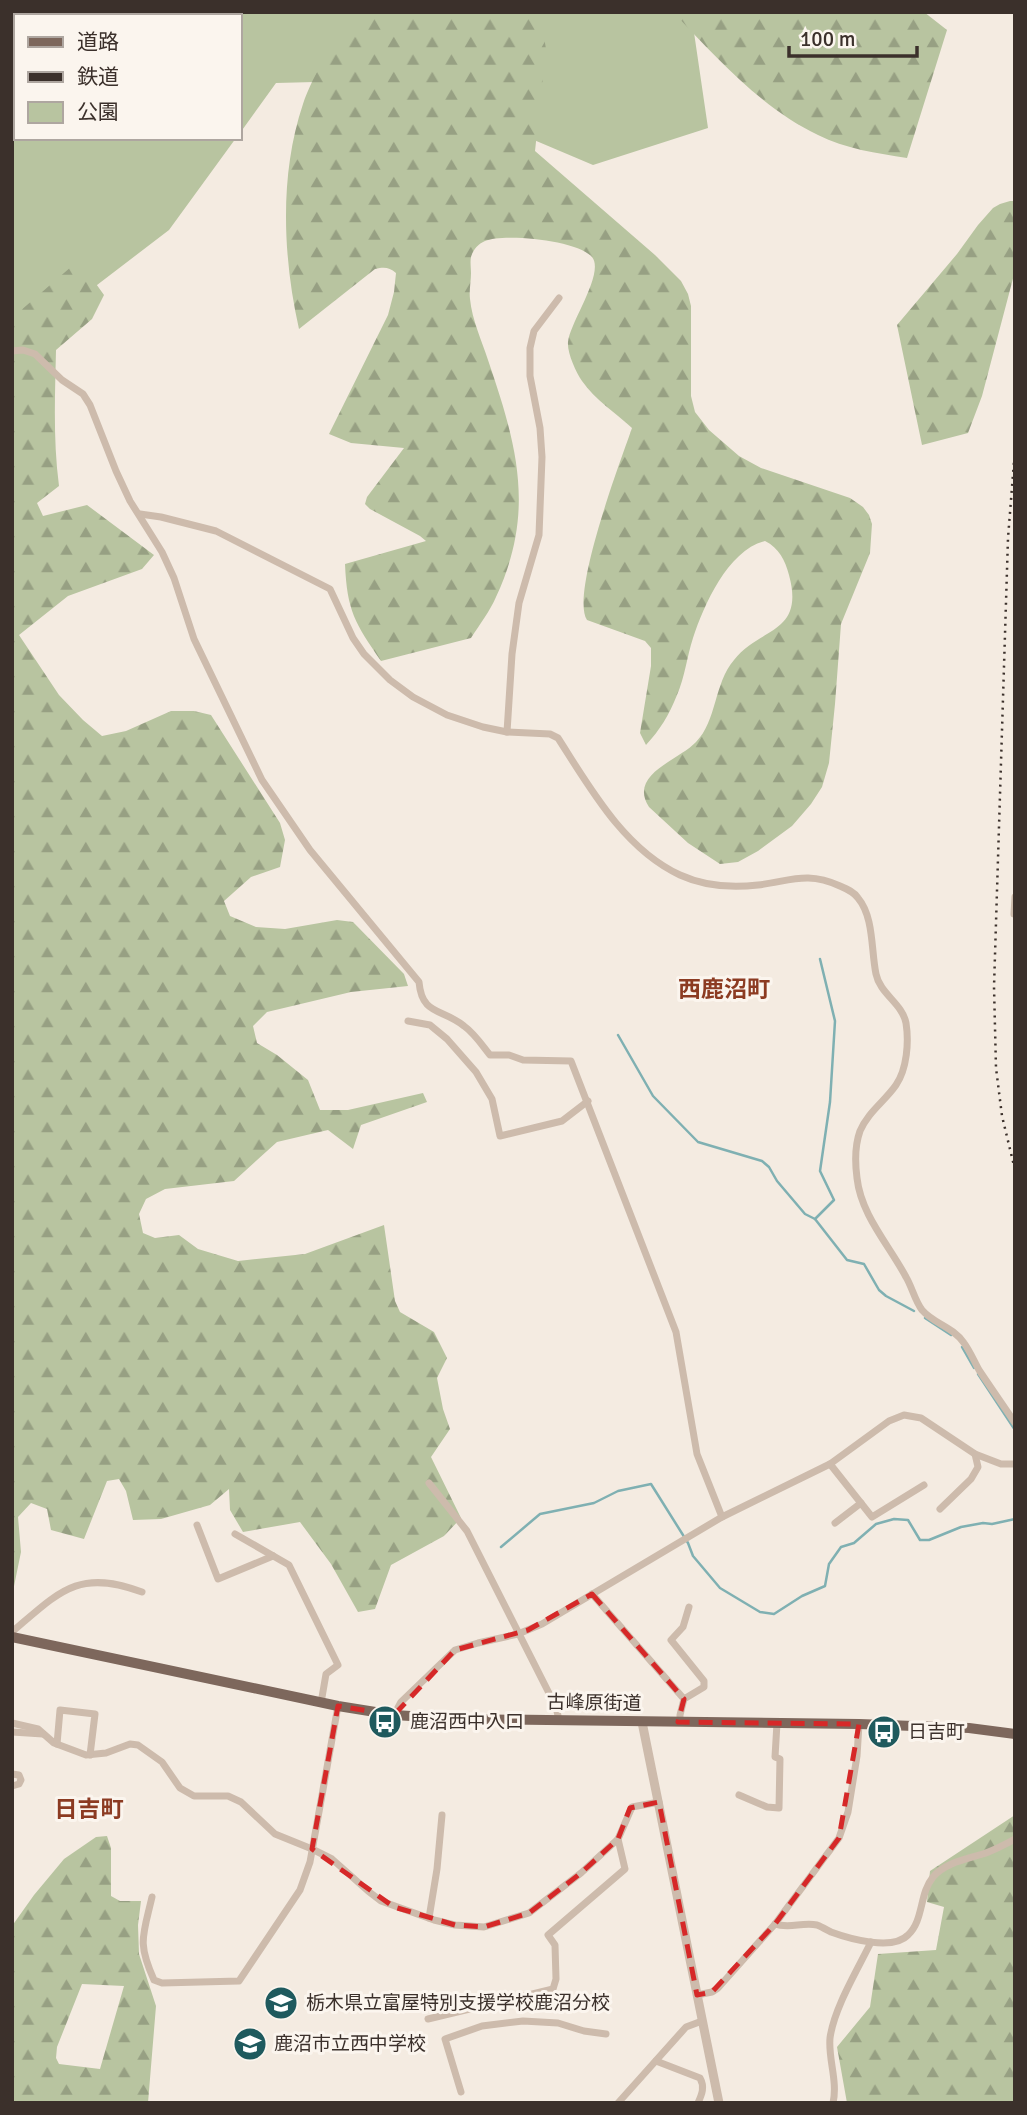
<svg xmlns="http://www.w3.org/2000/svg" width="1027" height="2115" font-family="Signika,'Noto Sans JP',sans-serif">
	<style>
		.green { fill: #b8c4a0 }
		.forest { fill: url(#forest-firs); fill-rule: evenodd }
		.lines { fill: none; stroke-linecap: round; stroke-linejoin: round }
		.stream { stroke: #7fb0b2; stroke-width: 2.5 }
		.minor { stroke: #cdbbac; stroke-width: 7 }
		.tertiary { stroke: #cdbbac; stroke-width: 9 }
		.primary { stroke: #7d675c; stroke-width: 10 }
		.rail { stroke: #3b302b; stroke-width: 2.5; stroke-dasharray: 2 5; stroke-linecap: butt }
		.marked { fill: none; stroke: #d62828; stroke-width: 5; stroke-dasharray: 14 9; stroke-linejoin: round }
		.labels { text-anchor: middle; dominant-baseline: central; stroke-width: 6; stroke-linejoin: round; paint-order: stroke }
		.street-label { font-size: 19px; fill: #3b302b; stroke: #fbf5ee }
		.poi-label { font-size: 19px; fill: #3b302b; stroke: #fbf5ee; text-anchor: start }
		.quarter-label { font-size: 23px; font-weight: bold; fill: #8c3b22; stroke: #fbf5ee }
	</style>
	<defs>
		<pattern id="forest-firs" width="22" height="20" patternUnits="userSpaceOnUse" patternTransform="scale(1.75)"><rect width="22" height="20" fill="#b8c4a0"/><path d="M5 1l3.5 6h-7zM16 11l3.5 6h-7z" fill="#97a083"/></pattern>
	</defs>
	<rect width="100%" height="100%" fill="#f4ebe1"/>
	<path class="green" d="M12,12H691L708,128L593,165L392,80L276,83L240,133V16H16V138H236L169,230L12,350Z"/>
	<g class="forest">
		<path d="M359,12H528L543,31L546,49L535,151L655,255L681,281L688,294L691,306V396L695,412L709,430L739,456L761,468L850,498L863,507L869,515L872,524L870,553L841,624L835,704L829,763L822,787L811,804L792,826L758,851L738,862L720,864L688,843L649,807C628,774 678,761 696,742C717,721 714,683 734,660C760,627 805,634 789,575C785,560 779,548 765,541C728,550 704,605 693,638C687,656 685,677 677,695C669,715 660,730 646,745L640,733L651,666V648L645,641L587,620C570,594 621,460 632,428C616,413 595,400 582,381C576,372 567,353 568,342C570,322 605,273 592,257C578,240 504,233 485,241C478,244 473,250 471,257C470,262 471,268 471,273C471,281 469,291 470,299C472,320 482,341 488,360C517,445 536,511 496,597C490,611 480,624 471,638L381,661C355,623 347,611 345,564L426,541L420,536L370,509L365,504L367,497L404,448L351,443L329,434L388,315L394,292L396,273C389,267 384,267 375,269L299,329C283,258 279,175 303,104C313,74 337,36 359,12Z"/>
		<path d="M673,12H924L947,30L907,158C877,153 845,149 818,135C761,108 716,57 673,12Z"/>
		<path d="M1010,201H1015V271L982,396L968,433L922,445L897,325L957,254L978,225L993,208L1000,204Z"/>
		<path d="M79,260L104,295L92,319L56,350C55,396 53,440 59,486L37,503L43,516L87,505L154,555L142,569L68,596L19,635L59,695L83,720L102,736L126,731L171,711H194L211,715L280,823L285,840L280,867L251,877L224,901L230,916L256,927L285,929L337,920L353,922L404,974L408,986L351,992L267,1012L253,1026L257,1043L277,1055L308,1080L320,1110H348L423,1093L427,1102L361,1125L353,1149L328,1130L277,1142L234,1181L165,1189L146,1199L139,1214L143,1233L155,1238L179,1235L198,1249L238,1261L305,1254L384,1225L395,1301L400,1312L434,1332L447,1358L437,1378L443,1409L450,1429L431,1457L461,1518L444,1536L391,1565L375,1609L358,1612L331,1564L300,1522L243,1532L230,1510L229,1489L210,1505L161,1519L133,1520L126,1491L119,1479L107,1481L84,1539L51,1530L47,1509L31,1503L18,1517L21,1552L12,1596V318Z"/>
		<path d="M1015,1815V2103H847L837,2047L870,2007L878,1954L936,1950L944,1907L927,1902L930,1871Z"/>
		<path d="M107,1836L111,1848V1896L120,1901H141L138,1925L139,1954L156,2006L148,2103H12V1926L34,1895L64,1859L96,1837ZM82,1984L124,1986L100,2069L59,2064L56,2058L57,2047Z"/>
	</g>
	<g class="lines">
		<g class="stream">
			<path d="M618,1035L653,1096L698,1142L762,1161L769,1167L777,1181L805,1214L815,1219L847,1260L864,1264L879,1290L886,1296L914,1311"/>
			<path d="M815,1219L834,1200L820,1171L830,1102L835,1021L820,959"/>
			<path d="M925,1318L951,1335"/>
			<path d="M962,1347L974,1368"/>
			<path d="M978,1374L1015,1430"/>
			<path d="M501,1547L540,1514L594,1503L618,1491L651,1484L688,1543L693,1556L720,1588L760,1612L774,1614L802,1596L825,1586L829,1564L841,1547L854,1543L876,1524L894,1519L908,1520L920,1540H929L961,1527L983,1523L992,1524L1015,1519"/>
		</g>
		<g class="minor">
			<path d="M12,351L23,350L35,354L62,380L83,394L90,405L116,471L130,501L162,552L174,578L194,639L262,780L310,850L419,982C422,1016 442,1008 464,1026C474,1033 482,1045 490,1055H509L523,1060L571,1061L676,1332L697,1454L722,1517"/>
			<path d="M140,514L161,517L216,531L330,589L353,638L364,654L390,680L413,697L447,715L483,727L507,732L550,734L558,738C590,788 624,849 680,875C704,886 732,888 758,885C791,881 807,871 840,886C847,889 854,892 858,898C874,917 871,950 876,974C880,994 902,1003 906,1023C909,1042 907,1069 896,1085C885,1101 868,1112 860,1131C855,1145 855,1163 857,1178C861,1215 889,1245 906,1277C912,1287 915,1301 922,1310C934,1324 952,1326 964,1343C970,1351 974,1361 979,1370C991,1388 1003,1405 1015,1423"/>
			<path d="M507,732L512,654L519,603L539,535L542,457L540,428L530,376V348L534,331L559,298"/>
			<path d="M1014,914L1015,897"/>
			<path d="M408,1021L430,1025L447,1039L476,1072L492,1099L500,1136L562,1121L588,1101"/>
			<path d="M830,1464L872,1517L924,1485"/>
			<path d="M429,1483L467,1531L556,1707L559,1720"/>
			<path d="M940,1509L971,1479L978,1467L975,1454"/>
			<path d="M835,1523L861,1503"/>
			<path d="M197,1525L218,1579L273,1556"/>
			<path d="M235,1534L289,1565L338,1665L326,1674L321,1703"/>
			<path d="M592,1594L684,1699L680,1715V1722"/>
			<path d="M12,1632C59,1592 78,1568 142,1592"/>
			<path d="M684,1699L704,1687V1681L671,1640L683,1627L689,1607"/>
			<path d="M394,1715L401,1702L455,1650L478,1643L518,1634L542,1624L722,1517L830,1464L889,1421L904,1415L921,1418L975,1454L1001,1464H1015"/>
			<path d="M12,1723L38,1729L54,1743L86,1755L106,1753L130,1744L138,1745L162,1762L180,1788L194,1796H228L241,1802L275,1834L312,1849L332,1859L368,1891L381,1901L434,1920L455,1925L484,1927L529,1913L581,1873L618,1839L632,1807L659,1802"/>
			<path d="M12,1732L43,1734"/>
			<path d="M57,1744L60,1710L95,1714L90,1755"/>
			<path d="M12,1774L19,1775L21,1780L19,1784L12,1786"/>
			<path d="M739,1795L767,1807L779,1808L780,1759L775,1757L777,1723"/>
			<path d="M152,1897C143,1936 137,1942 154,1980L162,1983L239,1981L300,1890L310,1862L338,1706"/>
			<path d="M429,1918L437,1869L442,1815"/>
			<path d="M775,1924C789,1929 802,1922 817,1925C822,1927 827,1930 831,1932C850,1939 893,1951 908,1935C924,1920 919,1894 933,1877C946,1862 968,1859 986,1853C996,1849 1006,1844 1015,1839"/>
			<path d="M697,1995L712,1992L718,1988L775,1924L839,1838L848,1812L857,1756L859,1724"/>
			<path d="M428,2019L553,1989L556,1979L555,1945L548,1935L625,1869L618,1839"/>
			<path d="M656,2061L700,2078C705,2087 702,2094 698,2103"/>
			<path d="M461,2092L445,2039L482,2026L523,2021L558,2023L584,2031L606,2034"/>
			<path d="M618,2103L686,2027L702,2021"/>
			<path d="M833,2103C838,2081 828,2059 830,2038C834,2008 858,1969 871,1942"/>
		</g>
		<path class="tertiary" d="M642,1722L719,2103"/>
		<path class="primary" d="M12,1637L338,1706L394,1715L460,1719L859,1724L969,1728L1015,1734"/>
		<path class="rail" d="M1015,449L1008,538L994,987L996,1068L1002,1116L1015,1170"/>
	</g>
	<path class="marked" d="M592,1594L684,1699L678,1722L859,1724L839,1838L775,1924L712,1992L697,1995L659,1802L630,1808L618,1839L581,1873L529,1913L484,1927L455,1925L394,1907L312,1849L338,1706L394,1715L455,1650L528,1630Z"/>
	<defs>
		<symbol id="bus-disc" viewBox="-11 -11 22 22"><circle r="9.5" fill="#1f5a5e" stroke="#fbf5ee"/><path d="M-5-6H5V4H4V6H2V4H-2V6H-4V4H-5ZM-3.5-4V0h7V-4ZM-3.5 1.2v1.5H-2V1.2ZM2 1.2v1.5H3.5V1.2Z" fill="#fff"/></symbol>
		<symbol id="school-disc" viewBox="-11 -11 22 22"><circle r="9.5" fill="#1f5a5e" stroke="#fbf5ee"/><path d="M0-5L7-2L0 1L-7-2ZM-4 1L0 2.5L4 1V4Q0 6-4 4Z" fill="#fff"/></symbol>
	</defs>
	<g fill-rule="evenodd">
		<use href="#bus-disc" x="366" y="1703" width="38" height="38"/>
		<use href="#bus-disc" x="865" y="1713" width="38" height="38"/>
		<use href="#school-disc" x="262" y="1984" width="38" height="38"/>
		<use href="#school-disc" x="231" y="2025" width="38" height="38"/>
	</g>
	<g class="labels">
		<g class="street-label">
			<text transform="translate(594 1703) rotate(1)">古峰原街道</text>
		</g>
		<g class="poi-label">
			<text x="410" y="1722">鹿沼西中入口</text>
			<text x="908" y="1732">日吉町</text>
			<text x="306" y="2003">栃木県立富屋特別支援学校鹿沼分校</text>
			<text x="274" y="2044">鹿沼市立西中学校</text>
		</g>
		<g class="quarter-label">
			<text x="724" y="989">西鹿沼町</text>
			<text x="89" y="1809">日吉町</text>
		</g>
	</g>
	<rect width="1027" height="2115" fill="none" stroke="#3b302b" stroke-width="28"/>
	<rect x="14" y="14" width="228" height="126" fill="#fbf5ee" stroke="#aea6a0" stroke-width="2"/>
	<rect x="28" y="37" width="35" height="10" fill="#7d675c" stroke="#aea6a0" stroke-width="2"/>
	<text x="77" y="49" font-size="21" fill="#3b302b">道路</text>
	<rect x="28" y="72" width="35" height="10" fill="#3b302b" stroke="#aea6a0" stroke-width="2"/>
	<text x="77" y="84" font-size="21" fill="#3b302b">鉄道</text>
	<rect x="28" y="102" width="35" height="21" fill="#b8c4a0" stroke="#aea6a0" stroke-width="2"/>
	<text x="77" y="119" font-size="21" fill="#3b302b">公園</text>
	<path d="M789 46v10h128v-10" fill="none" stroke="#3b302b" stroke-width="3.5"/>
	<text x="800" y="46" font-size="21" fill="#3b302b" stroke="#fbf5ee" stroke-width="5" paint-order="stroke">100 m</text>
</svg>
